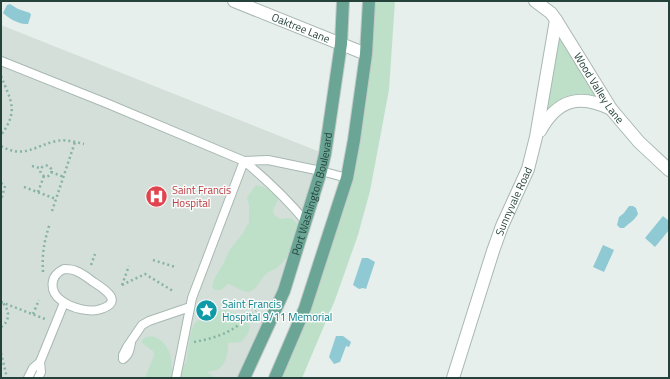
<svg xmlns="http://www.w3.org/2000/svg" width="670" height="379" font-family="'Titillium Web',sans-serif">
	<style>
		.built { fill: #d4dfda }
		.green { fill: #bfe0c8 }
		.water { fill: #8ec9d4 }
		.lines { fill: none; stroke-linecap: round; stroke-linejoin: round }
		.service-casing { stroke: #a8b8b2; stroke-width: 10 }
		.minor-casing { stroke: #a8b8b2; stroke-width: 14 }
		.primary-casing { stroke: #c2cac8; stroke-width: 14 }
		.path { stroke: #86b3a5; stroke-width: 2.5; stroke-dasharray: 2 3; stroke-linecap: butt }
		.service { stroke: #fff; stroke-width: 8 }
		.minor { stroke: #fff; stroke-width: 12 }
		.primary { stroke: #6aa596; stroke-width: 12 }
		.labels { text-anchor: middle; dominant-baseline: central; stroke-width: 3; stroke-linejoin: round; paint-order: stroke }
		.street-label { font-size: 11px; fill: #24423a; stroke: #f7fbf9 }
		.health-label { font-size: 11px; fill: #be3a42; stroke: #f7fbf9; text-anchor: start }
		.culture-label { font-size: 11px; fill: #0d838f; stroke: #f7fbf9; text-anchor: start }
	</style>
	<rect width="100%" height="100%" fill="#e6efeb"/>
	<path class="built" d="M1,25L325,154L306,222L244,378H1Z"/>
	<g class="green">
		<path d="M370,1H395L389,90L370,191L358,235L335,300L302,378H275L346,180Z"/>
		<path d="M556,20L611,109L578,101L541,128Z"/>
		<path d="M256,185C266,187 274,190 278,200L273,210L274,215L280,219C290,217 294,217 299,227C295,242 291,256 278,267C274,271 268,271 265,275C260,280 256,291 248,292C242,292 236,286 228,284L221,290H215L212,287L214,279L223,264L230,249L243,233L249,222V206L247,197Z"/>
		<path d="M226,310L244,317L250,326L248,334L241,342L228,343C229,350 226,363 220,368C217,371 211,371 207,372L215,378H182L178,374L174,378H145L154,355V352L142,343V340C154,329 169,345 171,358C172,365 170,365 175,373L179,372L186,362L190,337L194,324L206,314Z"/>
	</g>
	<g class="water">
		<path d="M10,4L18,9L30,13L31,15L28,24C21,25 9,19 3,13L7,5Z"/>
		<path d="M629,206H633L636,208L638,214C635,220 629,223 624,228H620L617,225L619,217L624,213Z"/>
		<path d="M663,216L669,221V230L655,247L645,238Z"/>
		<path d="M603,245L614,250L604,272L593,267Z"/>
		<path d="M362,258H368L375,262L366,289L363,288L359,289L353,285Z"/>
		<path d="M336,336H343L351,342L349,347L346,346L340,362L334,364L329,357Z"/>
	</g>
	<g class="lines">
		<defs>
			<g id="service">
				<path d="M1,61L106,103L244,161L192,298L176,378"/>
				<path d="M244,161L268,160L321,171L347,178"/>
				<path d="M244,161C267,180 287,199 306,222"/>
				<path d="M64,269C68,269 72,269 76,271C81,273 87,277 92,281C101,287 126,301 101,309C90,313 71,308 62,301C49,292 49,276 64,269Z"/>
				<path d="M131,342C130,349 129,355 123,359V355L127,347L142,325L149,321L190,307"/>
				<path d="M28,378L33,368L40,362"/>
				<path d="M38,378L41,372L40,362L64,303"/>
			</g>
			<g id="minor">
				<path id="s1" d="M234,1L366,54"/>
				<path id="s2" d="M535,1L551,13L556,20L611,109L639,142L669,170"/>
				<path d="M540,131C557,100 579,93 611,109"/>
				<path id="s3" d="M453,378L493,251L502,226L528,169L536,137L556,20"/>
			</g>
			<g id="primary">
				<path id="s4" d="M244,378L284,291L321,171L325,154L341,44L343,1"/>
				<path d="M275,378L305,308L347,178L354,140L366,54L369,1"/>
			</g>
		</defs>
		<use href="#service" class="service-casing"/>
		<use href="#minor" class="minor-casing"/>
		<use href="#primary" class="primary-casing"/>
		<g class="path">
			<path d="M1,76C11,101 19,111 1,135"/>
			<path d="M1,146C23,159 35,146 56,141C66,139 75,142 84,144"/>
			<circle cx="46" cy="171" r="5.5"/>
			<path d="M32,166L40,168"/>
			<path d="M51,172L64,177"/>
			<path d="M1,183L5,186L2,197L5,198"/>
			<path d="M24,187L56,199"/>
			<path d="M38,192L44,176"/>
			<path d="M52,211L75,142"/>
			<path d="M153,260L175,267"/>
			<path d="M91,265L95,254"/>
			<path d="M43,272C42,252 44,242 50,223"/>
			<path d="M122,285L145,274L173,291"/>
			<path d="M122,285L129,266"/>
			<path d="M1,302L45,319"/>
			<path d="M33,314L39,300"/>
			<path d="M1,327C10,321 10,311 3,303"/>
			<path d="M194,342C222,337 235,330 256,311"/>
			<path d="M1,353L7,378"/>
		</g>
		<use href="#service" class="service"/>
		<use href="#minor" class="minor"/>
		<use href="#primary" class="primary"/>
	</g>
	<defs>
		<symbol id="hospital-disc" viewBox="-11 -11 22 22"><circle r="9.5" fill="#e0444e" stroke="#f7fbf9"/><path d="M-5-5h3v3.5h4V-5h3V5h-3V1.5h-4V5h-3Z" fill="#fff"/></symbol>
		<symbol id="sight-disc" viewBox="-11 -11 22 22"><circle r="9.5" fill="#0f9aa8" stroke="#f7fbf9"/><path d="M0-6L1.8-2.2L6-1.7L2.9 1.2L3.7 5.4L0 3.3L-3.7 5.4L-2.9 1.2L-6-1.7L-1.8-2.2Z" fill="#fff"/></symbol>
	</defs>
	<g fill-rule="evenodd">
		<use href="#hospital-disc" x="144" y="184" width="25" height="25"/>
		<use href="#sight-disc" x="194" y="298" width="25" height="25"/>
	</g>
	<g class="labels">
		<g class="street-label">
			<text stroke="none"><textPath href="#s1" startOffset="72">Oaktree Lane</textPath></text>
			<text stroke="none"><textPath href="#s2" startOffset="109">Wood Valley Lane</textPath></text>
			<text stroke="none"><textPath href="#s4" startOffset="197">Port Washington Boulevard</textPath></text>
			<text stroke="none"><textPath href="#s3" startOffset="187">Sunnyvale Road</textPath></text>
		</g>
		<g class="health-label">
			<text x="172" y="190">Saint Francis<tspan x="172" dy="13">Hospital</tspan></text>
		</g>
		<g class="culture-label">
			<text x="222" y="304">Saint Francis<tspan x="222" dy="13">Hospital 9/11 Memorial</tspan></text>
		</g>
	</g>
	<rect width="670" height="379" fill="none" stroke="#24423a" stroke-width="4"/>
</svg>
